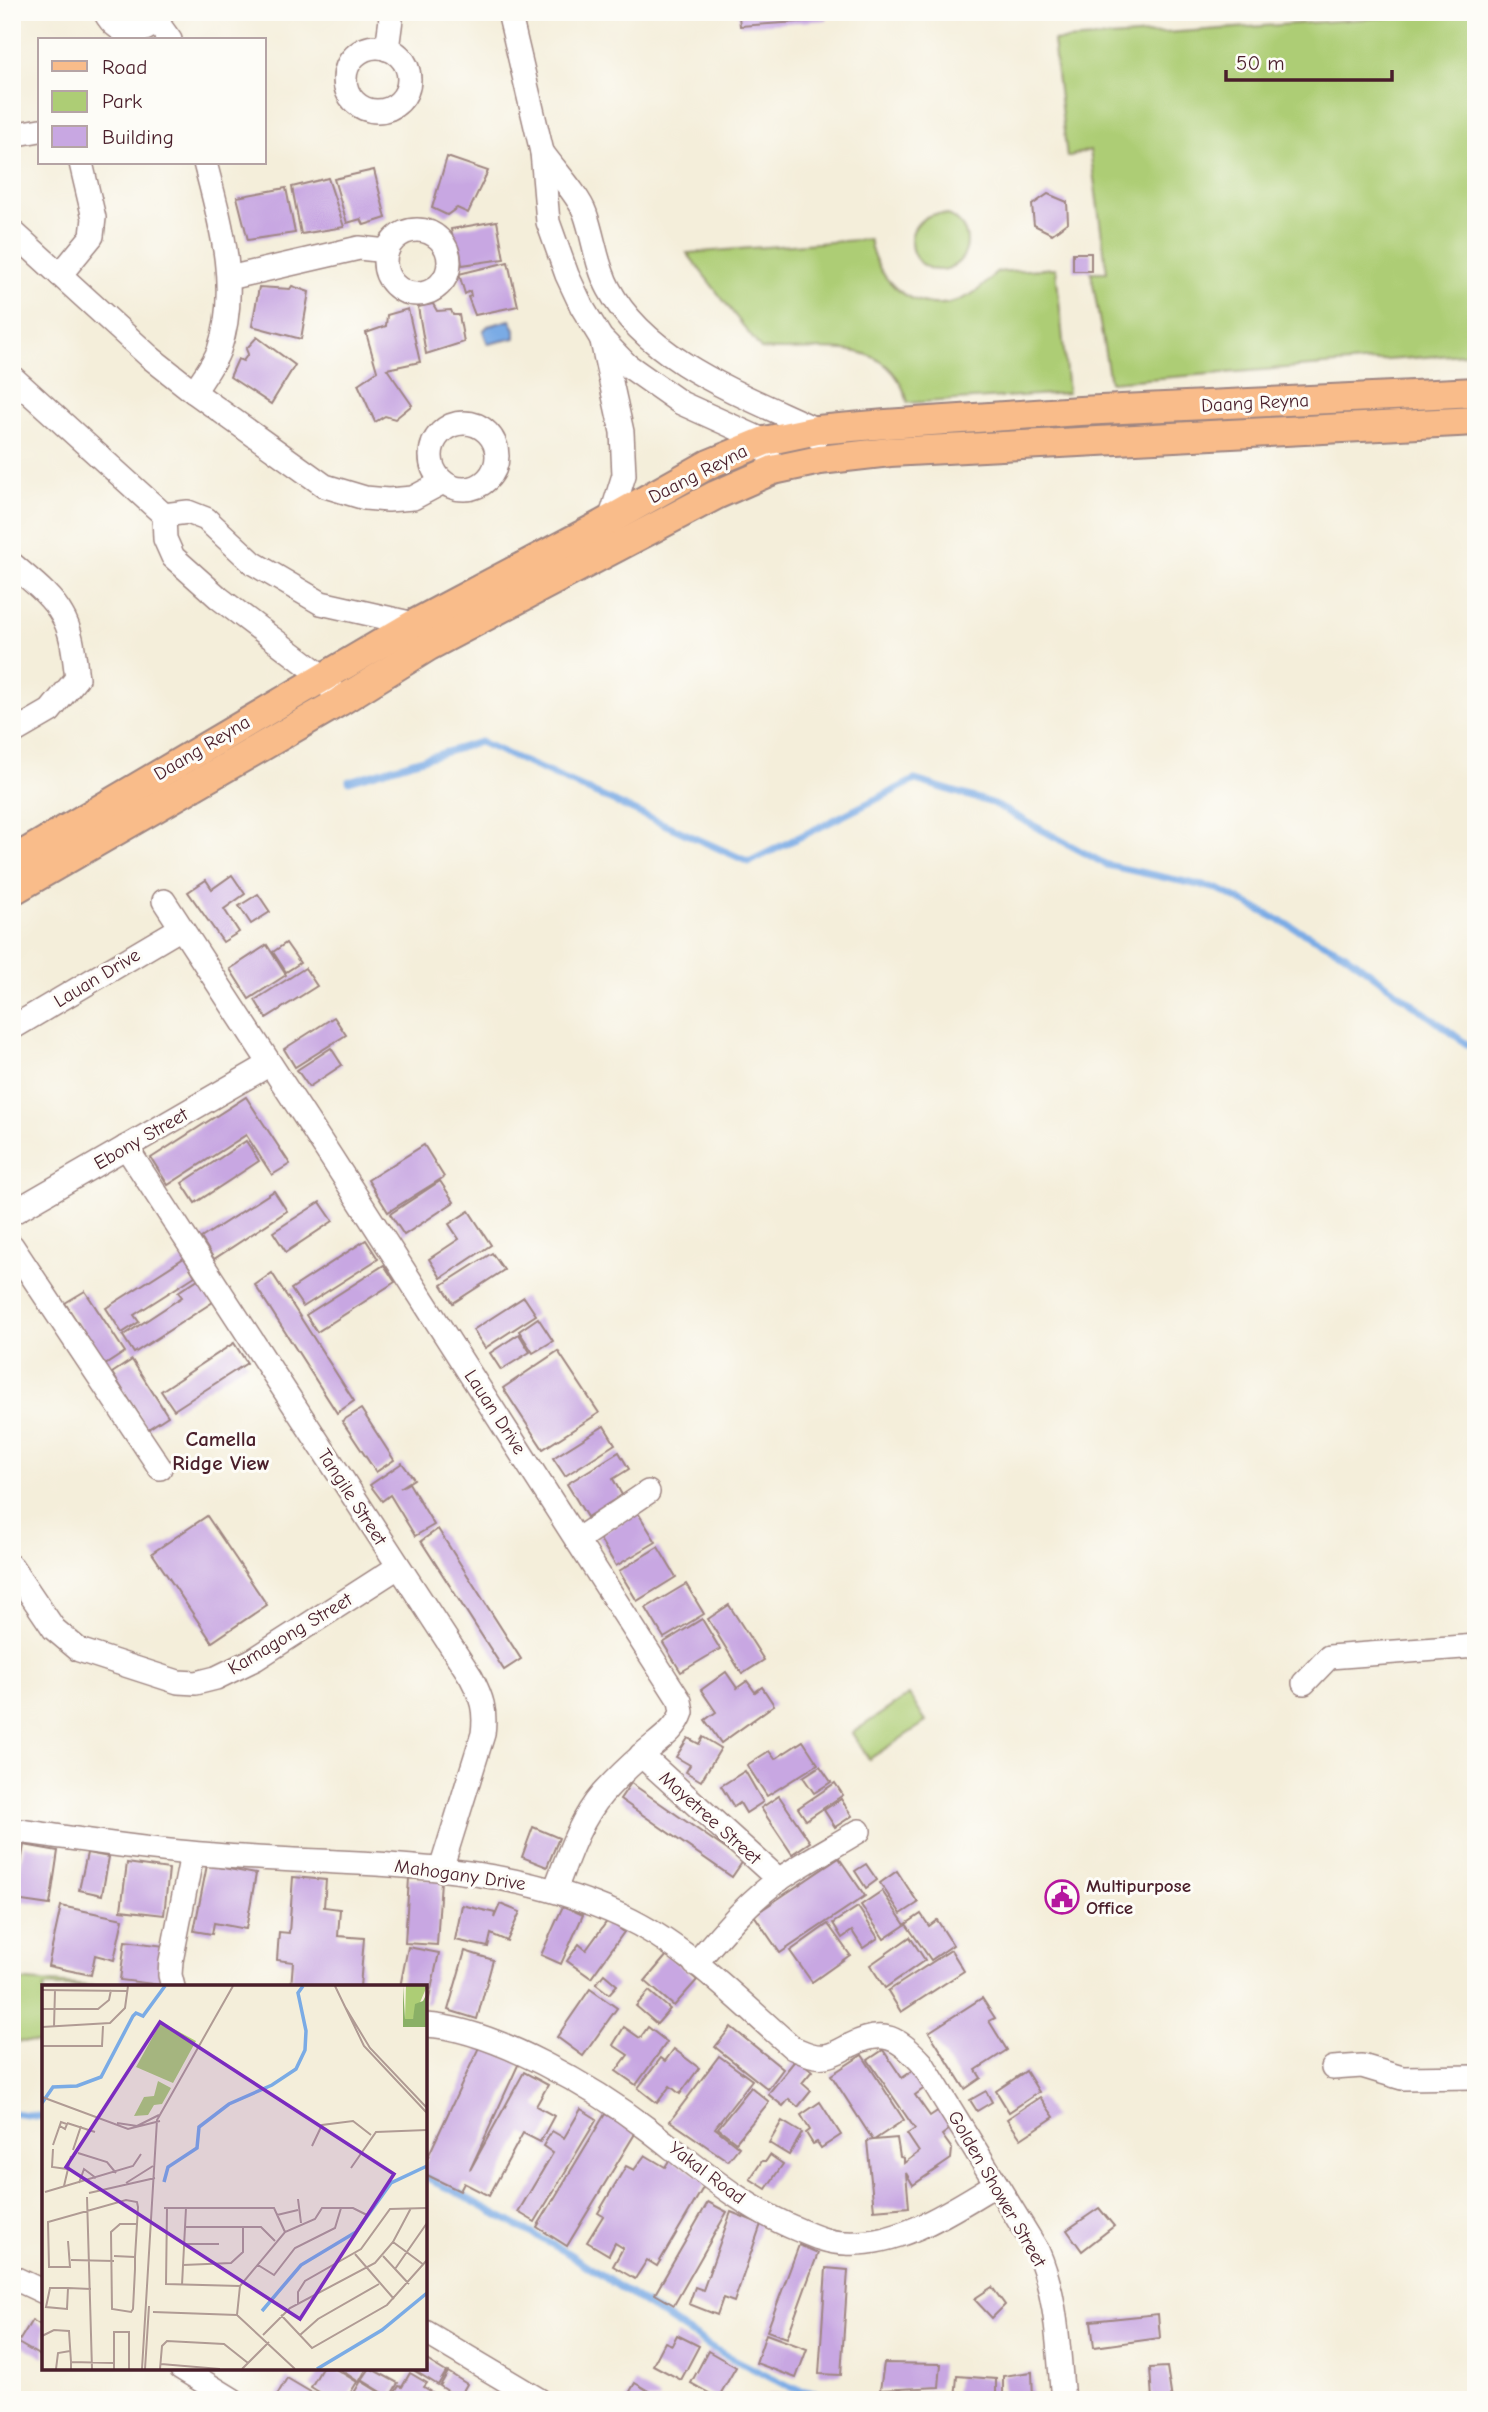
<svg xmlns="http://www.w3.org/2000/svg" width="1488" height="2412" font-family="'Comic Neue',sans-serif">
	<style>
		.green { fill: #adcd75; stroke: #7c7650; stroke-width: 2 }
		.water { fill: #7aabe5; stroke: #626588; stroke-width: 2 }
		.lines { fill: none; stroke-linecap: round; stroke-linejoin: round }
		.stream { stroke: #7aabe5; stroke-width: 7 }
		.building { fill: #c8a7e2 }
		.minor-casing { stroke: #9f8682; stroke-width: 26 }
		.major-casing { stroke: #9f8682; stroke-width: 32 }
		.minor { stroke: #fff; stroke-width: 23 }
		.major { stroke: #f9bc8a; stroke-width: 28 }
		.labels { text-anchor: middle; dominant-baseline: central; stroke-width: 6; stroke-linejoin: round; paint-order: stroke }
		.street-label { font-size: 19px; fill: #4a1f2b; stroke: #fdfcf7 }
		.poi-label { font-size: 19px; font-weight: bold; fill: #4a1f2b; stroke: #fdfcf7; text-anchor: start }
		.neighbourhood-label { font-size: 21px; font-weight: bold; fill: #4a1f2b; stroke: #fdfcf7 }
		.inset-river { fill: none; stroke: #7aabe5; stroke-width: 3.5 }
		.inset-road { fill: none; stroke: #b09b94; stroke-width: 2 }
		.view { fill: #7b2cbf; fill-opacity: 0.15; stroke: #7b2cbf; stroke-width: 3.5 }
		.inset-edge { fill: none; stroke: #4a1f2b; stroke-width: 3.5 }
	</style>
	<rect width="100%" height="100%" fill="#fdfcf7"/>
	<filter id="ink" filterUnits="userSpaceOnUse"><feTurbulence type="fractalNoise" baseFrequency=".0143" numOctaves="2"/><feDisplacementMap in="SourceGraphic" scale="14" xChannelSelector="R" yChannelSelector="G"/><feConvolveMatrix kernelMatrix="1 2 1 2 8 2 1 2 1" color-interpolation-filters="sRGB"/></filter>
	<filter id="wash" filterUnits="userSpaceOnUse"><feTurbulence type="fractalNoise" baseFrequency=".00686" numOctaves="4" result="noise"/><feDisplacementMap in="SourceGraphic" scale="28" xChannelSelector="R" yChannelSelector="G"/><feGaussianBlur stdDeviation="1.57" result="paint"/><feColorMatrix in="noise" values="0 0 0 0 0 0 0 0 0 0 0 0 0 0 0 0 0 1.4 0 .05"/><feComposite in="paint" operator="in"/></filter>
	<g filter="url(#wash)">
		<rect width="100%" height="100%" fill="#f4eeda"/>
		<g class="green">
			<path d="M1461,12H1476V353L1110,382L1091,272H1107L1090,150L1067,157L1053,41Z"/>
			<circle cx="939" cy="242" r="28"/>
			<path d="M869,239C882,307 953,328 996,272L1056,268L1068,393L908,403C889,329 816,355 761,349L687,253Z"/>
			<path d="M909,1695L926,1722L869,1759L852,1733Z"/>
			<path d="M15,1980L102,1987H44V2043L12,2041Z"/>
		</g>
		<path class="water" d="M510,320L515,329V338L488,344L483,331L488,326Z"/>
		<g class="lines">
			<g class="stream">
				<path d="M349,781L480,742L749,862L915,780L992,803L1107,865L1218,889L1344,953L1476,1051"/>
				<path d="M12,2113L44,2117"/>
				<path d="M425,2178L450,2189L566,2252L714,2349L791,2388L846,2400"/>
			</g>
		</g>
		<g id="blocks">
			<g class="building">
				<path d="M735,12H827V20L740,26L739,16Z"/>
				<path d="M447,157L488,171L468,213L457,208L447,215L432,208Z"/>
				<path d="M374,170L386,218L364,225L361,219L347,223L334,179Z"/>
				<path d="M328,178L344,227L301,234L292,187Z"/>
				<path d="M286,188L295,233L248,240L237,197Z"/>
				<path d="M1048,194L1067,202L1068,222L1052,234L1034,225L1032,205Z"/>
				<path d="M497,221L504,259L462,265L460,251H455L451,229Z"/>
				<rect x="1073" y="253" width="18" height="18"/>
				<path d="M508,262L518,306L475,315L468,297L471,296L470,291L465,294L459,274Z"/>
				<path d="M292,286L309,292L301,339L252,326L259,287L290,289Z"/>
				<path d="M433,304L437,311L451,310L453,315H459L464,342L426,354L418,307Z"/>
				<path d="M408,309L420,362L387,369L412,405L395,419L385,416L375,422L358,384L377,371L366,333L386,326L387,315Z"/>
				<path d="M257,337L295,365L271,404L230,377L238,359L243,361L248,354L246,349Z"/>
				<path d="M232,875L245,894L224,909L239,932L223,942L188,892L206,880L212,889Z"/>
				<path d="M258,894L270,912L251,924L239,906Z"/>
				<path d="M286,943L300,963L286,972L273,952Z"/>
				<path d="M267,945L286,975L249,999L230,969Z"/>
				<path d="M305,968L317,986L266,1018L255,1000Z"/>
				<path d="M334,1017L346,1035L295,1067L284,1049Z"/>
				<path d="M331,1048L342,1065L309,1087L297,1070Z"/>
				<path d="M246,1097L290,1164L272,1175L246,1135L168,1185L151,1158Z"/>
				<path d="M246,1141L259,1161L195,1203L182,1183Z"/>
				<path d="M424,1145L444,1177L388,1212L368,1180Z"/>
				<path d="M440,1181L454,1202L404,1235L390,1214Z"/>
				<path d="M274,1191L287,1211L214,1259L201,1238Z"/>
				<path d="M320,1202L333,1221L286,1252L273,1232Z"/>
				<path d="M469,1211L491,1245L441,1278L429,1259L459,1239L449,1224Z"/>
				<path d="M366,1240L378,1259L303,1307L291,1289Z"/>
				<path d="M492,1253L504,1270L453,1303L442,1285Z"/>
				<path d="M184,1258L195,1276L134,1315L139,1322L122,1333L106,1308Z"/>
				<path d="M384,1265L395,1282L317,1332L306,1315Z"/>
				<path d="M272,1273L354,1401L337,1413L255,1285Z"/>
				<path d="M198,1279L213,1302L134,1353L123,1336L182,1297L178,1292Z"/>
				<path d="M85,1291L125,1352L105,1365L65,1303Z"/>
				<path d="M524,1297L536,1315L485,1348L473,1330Z"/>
				<path d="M538,1318L553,1341L533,1353L519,1331Z"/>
				<path d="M519,1334L530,1352L501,1370L490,1353Z"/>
				<path d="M234,1343L247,1363L174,1410L161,1391Z"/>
				<path d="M558,1351L599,1413L543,1449L503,1388Z"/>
				<path d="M132,1360L168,1416L148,1429L112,1373Z"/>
				<path d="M361,1409L394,1460L376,1472L342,1421Z"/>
				<path d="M604,1426L615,1444L565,1476L553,1458Z"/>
				<path d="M619,1452L629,1469L613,1479L622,1495L587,1517L567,1484Z"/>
				<path d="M402,1463L414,1479L400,1488L409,1483L434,1525L415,1536L390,1495L382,1501L370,1485Z"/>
				<path d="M638,1513L656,1542L616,1566L598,1536Z"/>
				<path d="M207,1516L267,1605L212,1642L152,1553Z"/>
				<path d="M438,1529L521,1659L504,1670L421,1541Z"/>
				<path d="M658,1547L676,1577L637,1601L619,1571Z"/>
				<path d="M686,1584L704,1614L664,1638L646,1608Z"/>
				<path d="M729,1605L764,1660L742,1674L708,1619Z"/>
				<path d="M702,1619L720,1649L681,1672L663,1643Z"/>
				<path d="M726,1672L737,1688L747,1681L755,1692L762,1687L774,1705L721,1743L705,1720L716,1712L701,1690Z"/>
				<path d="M703,1737L721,1748L701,1781L686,1772L690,1765L676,1757L688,1738L699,1744Z"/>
				<path d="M803,1741L818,1764L767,1796L747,1765L769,1751L775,1759Z"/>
				<path d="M820,1766L831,1782L814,1793L803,1777Z"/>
				<path d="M745,1771L763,1802L746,1813L740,1803L734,1807L721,1786Z"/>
				<path d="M631,1783L743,1861L732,1877L620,1799Z"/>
				<path d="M835,1783L843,1795L806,1820L798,1808Z"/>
				<path d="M779,1796L810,1842L792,1854L761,1808Z"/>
				<path d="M841,1799L852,1816L835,1827L824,1810Z"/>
				<path d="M533,1827L559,1838L547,1867L522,1857Z"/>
				<path d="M24,1845L58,1851L50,1905L15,1900Z"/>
				<path d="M87,1853L109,1857L102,1895L79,1890Z"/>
				<path d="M839,1858L865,1896L780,1953L754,1915Z"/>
				<path d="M127,1863L169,1869L164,1915L121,1910Z"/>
				<path d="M866,1864L877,1880L866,1888L855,1871Z"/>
				<path d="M207,1865L256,1874L246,1929L214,1923L212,1934L194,1931Z"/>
				<path d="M897,1871L918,1903L901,1914L880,1883Z"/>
				<path d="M293,1877L326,1880L324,1907L340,1909L338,1936L364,1938L360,1987H291L293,1962L277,1960L279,1932L289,1933Z"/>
				<path d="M409,1878L441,1880L437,1945L405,1943Z"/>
				<path d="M882,1891L905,1925L884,1939L861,1905Z"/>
				<path d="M500,1904L520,1912L507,1941L491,1934L488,1947L455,1940L462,1905L495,1913L494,1918Z"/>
				<path d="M61,1906L123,1919L114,1960L95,1955L91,1975L48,1966Z"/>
				<path d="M563,1906L583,1915L561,1964L541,1955Z"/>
				<path d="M858,1907L878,1938L863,1948L852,1931L842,1938L833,1923Z"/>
				<path d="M921,1914L929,1926L937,1920L953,1945L931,1960L906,1924Z"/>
				<path d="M608,1920L624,1932L591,1978L567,1961L579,1944L586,1950Z"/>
				<path d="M828,1924L850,1955L812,1982L790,1951Z"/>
				<path d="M910,1937L925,1960L885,1988L870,1965Z"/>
				<path d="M125,1941L165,1946L161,1985L120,1980Z"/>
				<path d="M408,1947L439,1953L428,2003H425V1987H400Z"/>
				<path d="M951,1950L964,1971L901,2012L888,1991Z"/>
				<path d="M465,1951L493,1960L477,2019L448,2010Z"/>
				<path d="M667,1955L697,1980L674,2006L645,1981Z"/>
				<path d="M604,1974L617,1985L609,1994L596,1984Z"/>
				<path d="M590,1989L617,2008L583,2056L557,2037Z"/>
				<path d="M649,1991L670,2009L657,2024L636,2006Z"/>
				<path d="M982,1998L995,2018L989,2021L1007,2050L976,2070L981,2078L965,2089L929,2032Z"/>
				<path d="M624,2027L640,2038L648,2027L667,2042L636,2085L616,2071L628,2055L613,2045Z"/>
				<path d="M731,2027L783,2069L768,2089L715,2047Z"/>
				<path d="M480,2045L519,2063L470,2170L524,2072L548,2085L536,2106L554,2116L540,2142L523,2133L489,2196L464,2183L460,2191L425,2174V2163Z"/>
				<path d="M674,2049L699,2068L680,2094L670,2086L657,2103L638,2088L661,2058L665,2061Z"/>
				<path d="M883,2050L902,2078L918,2067L930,2084L915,2095L930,2116L942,2108L954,2126L942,2135L952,2149L951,2159L913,2185L906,2173L909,2207L874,2210L867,2141L873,2140L831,2075L862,2055L904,2120L874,2140L897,2138L900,2157L904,2158V2163L919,2152L907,2134L915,2129L868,2060Z"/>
				<path d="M719,2056L752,2080L715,2128L739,2147L728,2161L670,2121Z"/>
				<path d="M797,2058L812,2071L802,2083L811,2091L798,2107L789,2099L783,2106L768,2094Z"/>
				<path d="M1026,2071L1039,2092L1009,2112L996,2091Z"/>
				<path d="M751,2087L769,2102L736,2142L718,2128Z"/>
				<path d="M986,2091L992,2102L977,2111L970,2100Z"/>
				<path d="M1040,2097L1054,2117L1021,2139L1007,2119Z"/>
				<path d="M820,2102L841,2135L821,2148L817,2142L813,2144L806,2133L810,2130L801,2115Z"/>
				<path d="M581,2109L597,2119L535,2222L518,2212L553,2153L543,2146L552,2131L564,2138Z"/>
				<path d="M605,2114L636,2132L567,2246L537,2227Z"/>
				<path d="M782,2121L802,2133L789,2155L769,2143Z"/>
				<path d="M645,2155L665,2167L670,2159L707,2181L657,2266L647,2260L635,2279L613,2266L623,2248L615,2243L609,2255L587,2242L603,2216L598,2213L626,2166L634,2170Z"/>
				<path d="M770,2155L783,2164L766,2189L750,2179L762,2161H766Z"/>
				<path d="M708,2202L727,2212L674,2305L655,2294Z"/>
				<path d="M1099,2208L1114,2226L1082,2251L1067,2230Z"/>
				<path d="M731,2212L761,2224L734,2302L723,2298L717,2315L689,2304L695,2287L703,2290Z"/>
				<path d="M799,2245L818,2253L787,2338L767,2331Z"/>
				<path d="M826,2268L848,2270L841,2375L819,2374Z"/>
				<path d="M992,2287L1005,2305L992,2318L974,2299Z"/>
				<path d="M1158,2314L1160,2338L1094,2347L1091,2321Z"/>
				<path d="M32,2320L44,2327V2358L18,2343Z"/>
				<path d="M766,2334L807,2349L796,2378L756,2363Z"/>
				<path d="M677,2335L699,2346L681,2380L653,2365L665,2342L672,2345Z"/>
				<path d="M708,2351L736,2367L718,2398L691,2383Z"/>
				<path d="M425,2359L446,2372L438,2385L415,2371L416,2368H425Z"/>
				<path d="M884,2363L941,2364L939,2387L880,2390Z"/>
				<path d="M1167,2367L1172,2400H1152L1150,2368Z"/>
				<path d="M322,2368H334L357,2382L346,2400H332L311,2387Z"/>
				<path d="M342,2368H367L359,2382L341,2370Z"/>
				<path d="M370,2368L398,2383L390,2397L362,2380Z"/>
				<path d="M448,2372L467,2384L459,2398L440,2386Z"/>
				<path d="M1032,2372L1033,2400H1003V2376Z"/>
				<path d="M410,2373L427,2383L424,2387L445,2400H417L419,2396L416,2395L413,2400L391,2399L399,2386L402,2387Z"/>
				<path d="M957,2376L996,2379V2400H955Z"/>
				<path d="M287,2378L324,2400H274Z"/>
				<path d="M361,2381L392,2400H355L351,2398Z"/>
				<path d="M635,2383L660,2398L659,2400H625Z"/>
				<path d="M491,2392L505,2400H487Z"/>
				<path d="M769,2393L799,2395L797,2400H768Z"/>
			</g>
		</g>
	</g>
	<g filter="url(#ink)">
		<use href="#blocks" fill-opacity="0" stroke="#9f8682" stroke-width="2"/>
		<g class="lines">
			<defs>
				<g id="minor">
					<path d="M105,12C119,40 148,37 163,12"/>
					<path d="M509,12L542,152L548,222L567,275L582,307L601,338L627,365L681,403L765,441L773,470"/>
					<path d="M157,22L170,40"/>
					<circle cx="377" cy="79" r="32"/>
					<path d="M387,49L391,19L389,12"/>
					<path d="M12,135L40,130"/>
					<path d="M542,152C553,168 579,196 585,213C594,238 596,265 609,289C648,362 746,396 817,430V437"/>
					<circle cx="417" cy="262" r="32"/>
					<path d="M12,231L151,358L194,392L325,486L365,498L388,500L413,498L443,482"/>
					<path d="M60,275L92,236L94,218L81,163"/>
					<path d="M229,278L359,248L387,251"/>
					<path d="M602,341L622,432L624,475L610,520"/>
					<path d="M12,377L164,515L165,539L173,557L219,598L322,676L331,689"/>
					<path d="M194,392C202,379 214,364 219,350C240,289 221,223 205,163"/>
					<circle cx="464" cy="456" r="33"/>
					<path d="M164,515L188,512L206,519L253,563L321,603L414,624L419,631"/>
					<path d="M12,564C29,579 51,595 62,615C73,633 74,657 77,678L50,711L12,733"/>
					<path d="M164,901L331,1157L680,1701L682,1712C676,1731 656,1742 642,1755C628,1767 615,1780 603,1793C579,1821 568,1856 555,1890"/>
					<path d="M12,1028L181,928"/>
					<path d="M126,1147L471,1677C482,1698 486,1710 483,1734L441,1869"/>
					<path d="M12,1213L270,1064"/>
					<path d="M12,1246L160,1468"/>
					<path d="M577,1540L648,1492"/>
					<path d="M12,1567L54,1629L79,1650L178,1682L196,1683L216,1678L255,1659L398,1567"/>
					<path d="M1304,1683L1329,1657L1476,1646"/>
					<path d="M641,1755L779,1880"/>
					<path d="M12,1830C72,1838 131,1848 191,1853C337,1868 485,1853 622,1916C687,1946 740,2002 793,2048C803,2052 814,2058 825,2056C834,2055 843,2049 851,2045C883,2028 899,2038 922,2063L1037,2250C1058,2297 1058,2350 1063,2400"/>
					<path d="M695,1964C721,1934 747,1902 780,1879C805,1862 833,1847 859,1831"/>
					<path d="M173,1987L170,1975L171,1961L192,1854"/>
					<path d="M425,2025C493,2028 596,2089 649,2130C697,2167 742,2207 799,2230C813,2236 829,2243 845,2243C901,2246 951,2211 996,2184"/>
					<path d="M1333,2068L1362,2066L1402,2078L1476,2077"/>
					<path d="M12,2277L44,2292"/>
					<path d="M425,2332L539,2400"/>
					<path d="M181,2368L233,2400"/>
				</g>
				<g id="major">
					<path d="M12,861L414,624L601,525L709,464L765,441L817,430L886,424L1080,411L1476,392"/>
					<path d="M12,891L339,702L429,646L716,495L773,470L820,460L890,452L1476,421"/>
				</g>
			</defs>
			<use href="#minor" class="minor-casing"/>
			<use href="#major" class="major-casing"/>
			<use href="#minor" class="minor"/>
			<use href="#major" class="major"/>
		</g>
	</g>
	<defs>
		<symbol id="civic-ring" viewBox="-11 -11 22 22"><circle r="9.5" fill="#fdfcf7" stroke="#b5179e" stroke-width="1.5"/><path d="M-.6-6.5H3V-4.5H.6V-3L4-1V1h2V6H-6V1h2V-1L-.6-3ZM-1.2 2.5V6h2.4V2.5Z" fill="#b5179e"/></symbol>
	</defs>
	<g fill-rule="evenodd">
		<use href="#civic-ring" x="1043" y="1878" width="38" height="38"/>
	</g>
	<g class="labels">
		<g class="street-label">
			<text transform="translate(1255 403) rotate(-3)">Daang Reyna</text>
			<text transform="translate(698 474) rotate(-27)">Daang Reyna</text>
			<text transform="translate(202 748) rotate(-31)">Daang Reyna</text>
			<text transform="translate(97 978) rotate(-31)">Lauan Drive</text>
			<text transform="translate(141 1139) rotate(-30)">Ebony Street</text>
			<text transform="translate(495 1412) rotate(57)">Lauan Drive</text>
			<text transform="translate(352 1497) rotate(57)">Tangile Street</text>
			<text transform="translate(290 1634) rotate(-31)">Kamagong Street</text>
			<text transform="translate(710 1818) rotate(42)">Mayetree Street</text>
			<text transform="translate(460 1875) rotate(8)">Mahogany Drive</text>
			<text transform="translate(707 2173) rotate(37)">Yakal Road</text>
			<text transform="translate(997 2189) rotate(60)">Golden Shower Street</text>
		</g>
		<g class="poi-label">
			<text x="1086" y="1886">Multipurpose<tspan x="1086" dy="22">Office</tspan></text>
		</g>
		<g class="neighbourhood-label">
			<text x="221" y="1439">Camella<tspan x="221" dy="24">Ridge View</tspan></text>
		</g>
	</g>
	<g transform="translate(42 1985)">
		<rect width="385" height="385" fill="#f4eeda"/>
		<path d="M364,1H385L371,34H363ZM119,37L154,56L131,98L94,82ZM116,96L129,103L120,119L112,120L106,130L92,131L102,112L112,111Z" fill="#adcd75"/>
		<path d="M361,1L363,34H371L373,19L381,16L385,8V42H361Z" fill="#8ab066"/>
		<path class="inset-river" d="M0,118L11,102L35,101L59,92L91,31L94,28L101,31L123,1M122,197L126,182L155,163L157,142L187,119L230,100L254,84L263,65L264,46L256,8L261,1M220,326L259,280L314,247L349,198L385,181M275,384L340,345L385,308"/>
		<path class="inset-road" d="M293,1L322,61L385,128M0,5L85,6M302,20L328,63L385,123M0,24H56L67,15L69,5M0,42L68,38L83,23L86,1M12,42L13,5M0,61H60L61,41M0,112L86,144L118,136M25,138L53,147M75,138L95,141L117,130M11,160L19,137L25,139L23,144L18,141M270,161L280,140L311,136L329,150M11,164L10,182L25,184M31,165L39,141M36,168L65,177L74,188M309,183L334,147L385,145M37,198L42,184L54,193M84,198L111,181M22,201L29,171M3,207L91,181L99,169M47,208L113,193M45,212L50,384M256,214L259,238M122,223H232L243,247M125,223L124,299L198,301M235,230L256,225M143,242H219L233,256M26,256L28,282H7L6,237L84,215L95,217L96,222L95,239L93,272V284L91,324L89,327L70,324L69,247L78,239H95M351,257L382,280M142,259H177M313,269L352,314M72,271L93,272M341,271L367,299M29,275L72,276M141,280L189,278L201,267V242M216,280L232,290L253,263L293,243L299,223M353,284L385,238M140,300L144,223M26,303L25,324L4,322L8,303H26L49,304M256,319V307L263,296L319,264L348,224L385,223M111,327L195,330L253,384M195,330L198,301L243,247L273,234L280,223H311L325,230M239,330L270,363L345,320L385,275M221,350L248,323L333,278L351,257L369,223M258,350L276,334L337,299M0,351L12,345L27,346L29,377M119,379L178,384M14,384L16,368L28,366M29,384V377L72,378M72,384V347H87V384M100,384L115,135L191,1M103,384L107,321M118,384L120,361L125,356L182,359L206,378M200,384L227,357"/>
		<path class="view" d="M118,37L352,189L258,334L24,182Z"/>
		<rect width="385" height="385" class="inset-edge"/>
	</g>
	<rect width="1488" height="2412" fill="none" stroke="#fdfcf7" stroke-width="42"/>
	<rect x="38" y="38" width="228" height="126" fill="#fdfcf7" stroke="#b5a4a5" stroke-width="2"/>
	<rect x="52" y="61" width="35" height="10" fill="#f9bc8a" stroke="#b5a4a5" stroke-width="2"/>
	<text x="102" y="74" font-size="21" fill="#4a1f2b">Road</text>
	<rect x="52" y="91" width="35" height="21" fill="#adcd75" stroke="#b5a4a5" stroke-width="2"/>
	<text x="102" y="108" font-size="21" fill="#4a1f2b">Park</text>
	<rect x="52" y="126" width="35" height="21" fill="#c8a7e2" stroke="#b5a4a5" stroke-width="2"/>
	<text x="102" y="144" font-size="21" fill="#4a1f2b">Building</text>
	<path d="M1226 70v10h166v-10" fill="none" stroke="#4a1f2b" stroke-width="3.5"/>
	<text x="1236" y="70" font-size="21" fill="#4a1f2b" stroke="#fdfcf7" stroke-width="5" paint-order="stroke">50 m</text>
</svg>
